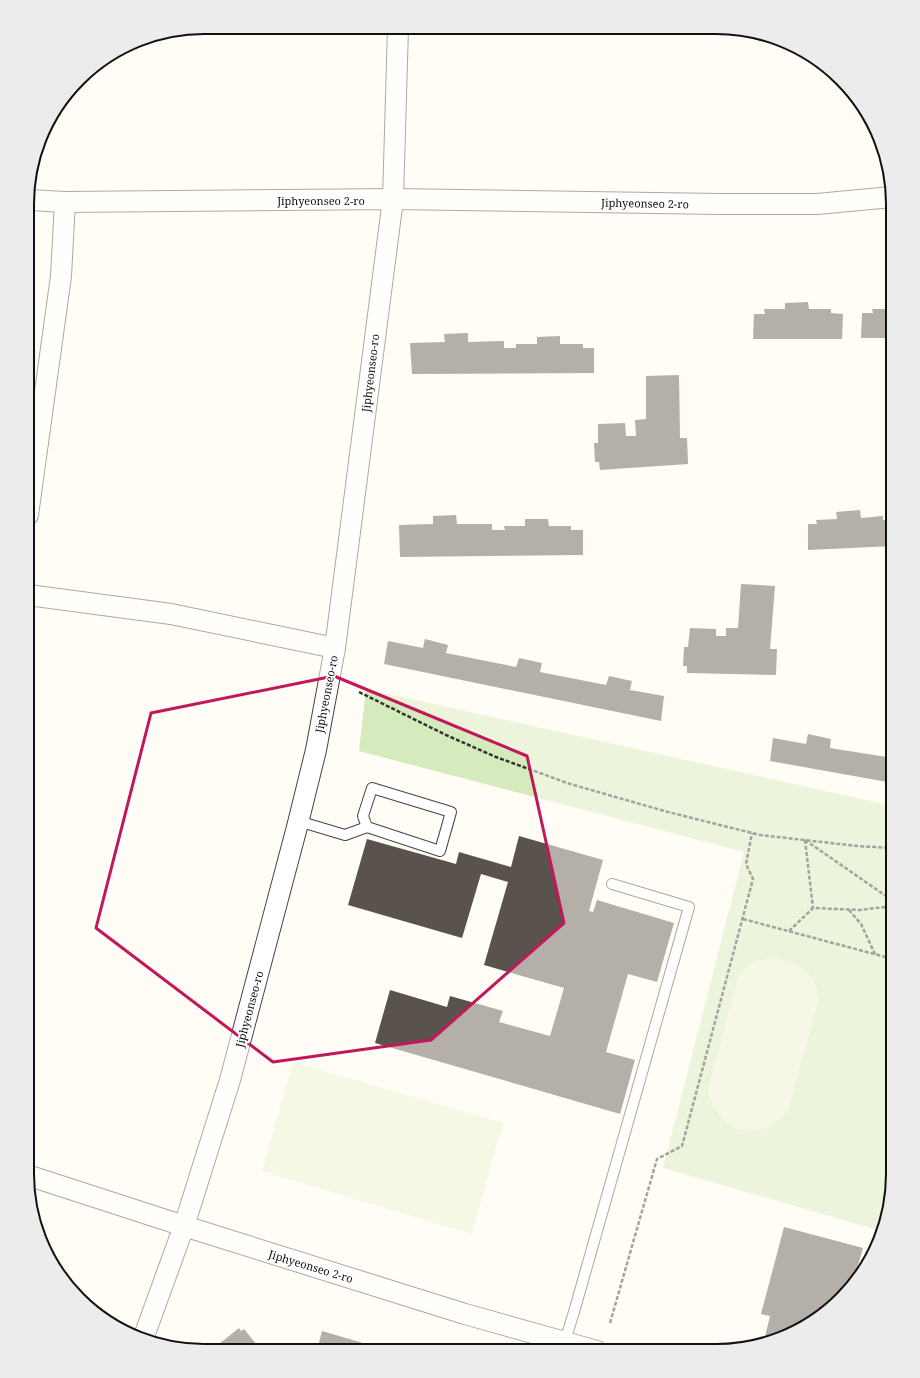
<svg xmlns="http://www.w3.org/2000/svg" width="920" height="1378" font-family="'Noto Serif',serif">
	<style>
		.green { fill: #d5ebbd }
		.pitch { fill: #e6f2cf }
		.building { fill: #5a524d }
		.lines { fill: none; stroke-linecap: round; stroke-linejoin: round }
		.service-casing { stroke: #444; stroke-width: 12 }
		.minor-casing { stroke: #444; stroke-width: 22 }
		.path { stroke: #333; stroke-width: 2.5; stroke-dasharray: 4 2; stroke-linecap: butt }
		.service { stroke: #fff; stroke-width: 10 }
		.minor { stroke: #fff; stroke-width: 20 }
		.marked { fill: none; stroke: #c2185b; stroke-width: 3; stroke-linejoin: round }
		.labels { text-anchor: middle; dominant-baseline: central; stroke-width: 4; stroke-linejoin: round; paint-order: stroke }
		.street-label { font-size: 11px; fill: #111; stroke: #fff }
		.rim { fill: none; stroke: #111; stroke-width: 2 }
	</style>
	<rect width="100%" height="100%" fill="#fffdf5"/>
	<path class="green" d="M366,689L893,806V1185L884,1231L880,1238L881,1231L663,1168L744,852L359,751Z"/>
	<g class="pitch">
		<path d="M774,958C789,962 809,967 815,984C817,989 817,994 819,999L788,1110C781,1118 775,1124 766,1128C739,1141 711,1115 708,1089L739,974C753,962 755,960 774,958Z"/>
		<path d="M293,1062L503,1123L472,1234L262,1171Z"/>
	</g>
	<g class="building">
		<path d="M808,302L809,309H831V313L843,314L842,339H753L754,314H765L764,309H785V303Z"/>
		<path d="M872,309H893V338H861L862,313H873Z"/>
		<path d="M468,333V342L504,341V348H516V344H537V337L560,336V344H583V348H594V373L412,374L410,343L445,342L444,334Z"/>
		<path d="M679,375L680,438H687L688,464L600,470L599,462H595L594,443H598V424L625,423L626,436H636L635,420L646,419V376Z"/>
		<path d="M860,510L861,518L883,516V520H893V546L808,550V524H817L816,520L837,519L836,512Z"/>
		<path d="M456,515L457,524H492V530H505L504,526H525V519H548L549,526H571V530H583V555L400,557L399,525L433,524V516Z"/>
		<path d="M741,584L775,586L770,649H777L776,675L687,673V666H683L684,647H688L690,628L716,629V636H726V628H738Z"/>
		<path d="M425,639L448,645L446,653L516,667L519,658L542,663L540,672L606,685L609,676L632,681L630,690L664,696L661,721L384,664L388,641L423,648Z"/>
		<path d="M808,734L831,739L830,748L893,758V783L770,761L773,738L806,744Z"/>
		<path d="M519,836L603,860L589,911L593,912L597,900L674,923L657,982L628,974L606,1052L635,1060L620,1114L375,1043L390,990L447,1007L450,996L503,1011L499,1022L550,1036L564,988L484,965L508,882L481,874L462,938L348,905L367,839L456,864L459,852L511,867Z"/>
		<path d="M784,1227L863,1248L853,1283L832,1307L784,1337L764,1341L770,1316L761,1314Z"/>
		<path d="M239,1328L241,1331L244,1329L261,1350H223L219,1344Z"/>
		<path d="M322,1331L387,1350H317Z"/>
	</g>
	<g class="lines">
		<defs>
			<g id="service">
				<path d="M298,821L345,835L367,827L440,851L451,812L372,788L363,816L367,827"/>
				<path d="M565,1341L574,1312L689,907L612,884"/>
			</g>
			<g id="minor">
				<path d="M29,200L65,202L393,199L719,204H817L892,197"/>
				<path d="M28,515L61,276L65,202"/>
				<path d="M28,595L171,614L335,648"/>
				<path d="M27,1175L184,1226L465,1314L597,1351"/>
				<path d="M143,1339L184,1226L230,1080L297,827L316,750L335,648L393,199L398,28"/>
			</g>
		</defs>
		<use href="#service" class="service-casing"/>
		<use href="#minor" class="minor-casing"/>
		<g class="path">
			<path d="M359,692L446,735L496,757L570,784L668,812L760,835L857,846L893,848"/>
			<path d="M805,840L886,896L893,903"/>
			<path d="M805,840L813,908"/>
			<path d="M849,910L861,924L875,954"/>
			<path d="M743,919L893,959"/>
			<path d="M789,931L813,908L860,910L893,906"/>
			<path d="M610,1323L657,1159L682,1146L753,879L746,864L752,833"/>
		</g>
		<use href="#service" class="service"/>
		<use href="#minor" class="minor"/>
	</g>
	<path d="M0 0H920V1378H0ZM334,676L527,756L564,923L431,1040L273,1062L96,928L151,713Z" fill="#fffdf5" fill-opacity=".55" fill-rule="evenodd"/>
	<path class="marked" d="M334,676L527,756L564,923L431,1040L273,1062L96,928L151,713Z"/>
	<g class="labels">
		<g class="street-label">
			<text x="321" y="200">Jiphyeonseo 2-ro</text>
			<text transform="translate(645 203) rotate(1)">Jiphyeonseo 2-ro</text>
			<text transform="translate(370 373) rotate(-83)">Jiphyeonseo-ro</text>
			<text transform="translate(326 694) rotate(-79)">Jiphyeonseo-ro</text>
			<text transform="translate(249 1009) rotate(-75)">Jiphyeonseo-ro</text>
			<text transform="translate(311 1266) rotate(17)">Jiphyeonseo 2-ro</text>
		</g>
	</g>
	<path d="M0 0H920V1378H0ZM204 34H716A170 170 0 0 1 886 204V1174A170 170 0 0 1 716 1344H204A170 170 0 0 1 34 1174V204A170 170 0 0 1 204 34Z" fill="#ececec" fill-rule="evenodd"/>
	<path class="rim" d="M204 34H716A170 170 0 0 1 886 204V1174A170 170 0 0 1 716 1344H204A170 170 0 0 1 34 1174V204A170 170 0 0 1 204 34Z"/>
</svg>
